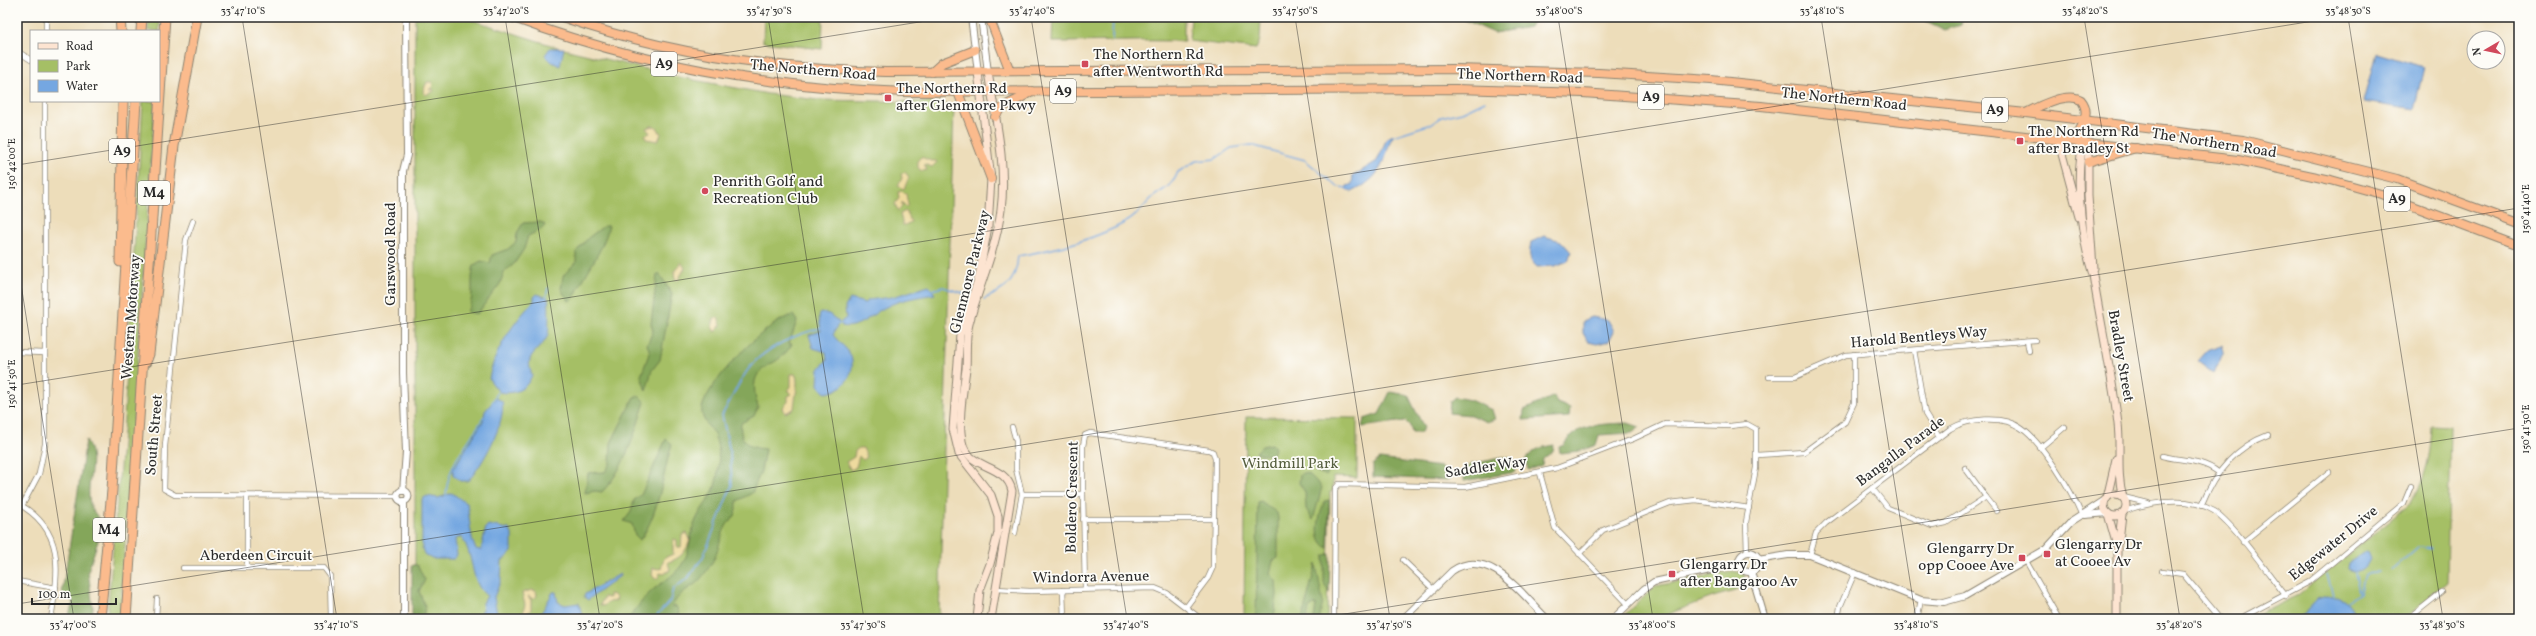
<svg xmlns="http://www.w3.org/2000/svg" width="2536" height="636" font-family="Vollkorn,serif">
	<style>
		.green { fill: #a5bf65; stroke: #687548 }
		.forest { fill: #84a65a; stroke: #586842 }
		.sand { fill: #eeda9e; stroke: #8c8264 }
		.water { fill: #75a7e1; stroke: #506986 }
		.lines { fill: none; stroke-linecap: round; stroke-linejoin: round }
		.stream { stroke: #75a7e1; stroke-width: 1.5 }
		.minor-casing { stroke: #8c8472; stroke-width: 6 }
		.tertiary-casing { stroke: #8c8472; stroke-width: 8 }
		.secondary-casing { stroke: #8c8472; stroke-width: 9 }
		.trunk-casing { stroke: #8c8472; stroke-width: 10 }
		.motorway-casing { stroke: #8c8472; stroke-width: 11 }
		.minor { stroke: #fff; stroke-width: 4.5 }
		.tertiary { stroke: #fff; stroke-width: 6 }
		.secondary { stroke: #fde4d1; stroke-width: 7 }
		.trunk { stroke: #fbbb8d; stroke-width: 8 }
		.motorway { stroke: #fbbb8d; stroke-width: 9 }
		.ticks { fill: none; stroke: #2b2b2b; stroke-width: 1; stroke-opacity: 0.45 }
		.poi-dot { fill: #d1495b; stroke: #fdfcf7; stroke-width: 1.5 }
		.labels { text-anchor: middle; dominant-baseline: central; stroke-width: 3.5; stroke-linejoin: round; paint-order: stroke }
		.shield { fill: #fdfcf7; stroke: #6a6a68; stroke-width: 1 }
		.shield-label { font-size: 14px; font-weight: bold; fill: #2b2b2b }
		.poi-label { font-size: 15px; fill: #2b2b2b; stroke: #fdfcf7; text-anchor: start }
		.street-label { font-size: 15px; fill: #2b2b2b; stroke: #fdfcf7 }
		.park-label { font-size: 15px; fill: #565f3f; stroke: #fdfcf7 }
		.neatline { fill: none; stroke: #2b2b2b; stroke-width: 1.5 }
		.ticks-label { font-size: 10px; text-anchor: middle; fill: #2b2b2b }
	</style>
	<rect width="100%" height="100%" fill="#fdfcf7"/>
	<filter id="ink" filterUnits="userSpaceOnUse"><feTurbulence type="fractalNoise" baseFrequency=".025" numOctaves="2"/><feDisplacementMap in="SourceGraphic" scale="8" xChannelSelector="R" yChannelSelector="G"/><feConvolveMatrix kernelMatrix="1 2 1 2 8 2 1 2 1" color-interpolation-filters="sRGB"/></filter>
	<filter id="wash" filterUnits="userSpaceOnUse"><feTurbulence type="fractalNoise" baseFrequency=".012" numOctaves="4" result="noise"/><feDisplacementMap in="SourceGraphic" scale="16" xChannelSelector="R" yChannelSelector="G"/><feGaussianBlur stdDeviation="0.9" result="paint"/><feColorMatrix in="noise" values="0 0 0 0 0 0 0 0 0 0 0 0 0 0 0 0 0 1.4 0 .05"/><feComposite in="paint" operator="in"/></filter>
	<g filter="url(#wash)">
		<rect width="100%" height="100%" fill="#edddba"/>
		<g class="green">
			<path d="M149,17H160L159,39V31H148Z"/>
			<path d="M415,17H463L560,48L678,77L768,94L818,100L937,102L954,106L939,619H415Z"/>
			<path d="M764,17H823L822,49L763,42Z"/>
			<path d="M1053,17H1184V41C1140,40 1096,42 1052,42Z"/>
			<path d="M1191,17H1261L1260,40L1256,49L1189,41Z"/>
			<path d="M143,101H155L120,619H107L124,421Z"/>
			<path d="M1246,417L1357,418V478L1333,477V491L1330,492L1327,619H1244Z"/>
			<path d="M2432,425L2450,426L2447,583L2403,619H2247L2299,594L2411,503C2426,478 2431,455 2432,425Z"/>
			<path d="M1732,571L1743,573L1749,587L1713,597L1668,614L1663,619H1620L1656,586Z"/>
		</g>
		<g class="forest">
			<path d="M1458,17H1536L1530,27L1494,33Z"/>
			<path d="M1926,17H1963L1961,25L1945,30L1926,21Z"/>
			<path d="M541,222L545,225L542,229L528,236L524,249L514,264L504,272L500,284L477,314L467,312C476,294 469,283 474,265L481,261L490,263L492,255L508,249L516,242L517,233L523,223Z"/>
			<path d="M604,226H609C603,252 584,274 574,298L569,301L561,290L563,276L576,262V252L588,238Z"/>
			<path d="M659,273L672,294L660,360L652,370L646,391L641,376L650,351L647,345L653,331L651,324L657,275Z"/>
			<path d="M793,315L797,321L789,344H792C775,374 744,359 758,407L754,416L741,423C739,441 748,448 765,449L761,471L752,493L737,501L735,516C721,526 721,545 714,559C710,566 702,579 695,584C684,592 679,593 672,607L676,606L679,613L676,618L628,619C636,609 644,597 654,589C665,580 677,574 684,561C691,548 690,532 696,520C701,508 711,499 715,486C719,472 721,448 714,435C710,427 700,419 702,408C708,382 767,320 793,315Z"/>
			<path d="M1390,392L1408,395L1424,428L1420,433H1412L1410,426L1405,421L1362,427L1364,419L1379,414Z"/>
			<path d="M639,396L645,402C635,432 625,469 602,492L595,491L585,493L588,473L605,472L610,464L611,443L634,397Z"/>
			<path d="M1554,396L1557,403L1570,408L1569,417L1523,420L1524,410Z"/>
			<path d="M1455,397L1470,400L1492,410L1495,419L1487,422L1470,415L1449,413L1450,401Z"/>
			<path d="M1628,423L1640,427L1632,433L1599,435L1596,445L1580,451L1560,453L1559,447L1564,445C1576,423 1605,424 1628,423Z"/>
			<path d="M666,439L672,444C662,476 660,512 640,540L635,535L632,524L624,521L631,512L634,500L641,495Z"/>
			<path d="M86,440C103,465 74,497 101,520L98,541L88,571L93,608L91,619H68L73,602L62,593Z"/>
			<path d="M1272,444L1275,448L1273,454L1263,455L1256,452L1262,446Z"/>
			<path d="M1554,445L1553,451L1543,459L1542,465L1528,470L1526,460C1532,449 1542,447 1554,445Z"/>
			<path d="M1501,458H1512L1516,472L1464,481L1465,469L1471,464Z"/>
			<path d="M1380,459L1441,467L1452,474L1449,480L1373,477V464Z"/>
			<path d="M1317,465L1327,467L1326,476L1314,470Z"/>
			<path d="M1303,473L1309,474L1322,487L1313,520L1306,509L1305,492L1299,483L1300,475Z"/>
			<path d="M1329,500L1328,548C1312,540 1319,514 1325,501Z"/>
			<path d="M1261,501L1277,513L1278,518V558L1273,561L1270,573L1276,581L1277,595L1274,617L1270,619H1256L1258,502Z"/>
			<path d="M1330,554L1329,593L1324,583V558L1325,555Z"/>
			<path d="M1316,564L1323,603L1319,619H1314L1316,604L1309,608L1307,619H1302Z"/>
			<path d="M412,565H417L425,580L419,591L425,606L423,619H412Z"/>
		</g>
		<g class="sand">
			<path d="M427,82H432L433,86L429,90L433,89L434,91L425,95L423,91Z"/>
			<path d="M652,126L657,127L661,134L658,141L646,139L645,135L650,133L646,128Z"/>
			<path d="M921,157L931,161H936L937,162L932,167L924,164L927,170L922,171L918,168V160Z"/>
			<path d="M905,172L909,177L904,189L898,186L902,178L901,174Z"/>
			<path d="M902,191L906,194L908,205L906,207L902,202V207L898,211L895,204L899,198L898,192Z"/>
			<path d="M906,211L911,222L905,225H903L900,214Z"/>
			<path d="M681,262L685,268L678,280L675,279L674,272Z"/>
			<path d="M718,317L721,325L715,332L712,327L714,319Z"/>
			<path d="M791,374H795C800,381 794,400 794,409L785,413L783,407L788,402V396L792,394L788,390L791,384Z"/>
			<path d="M859,448H863L867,457L863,460L859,456L856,467L851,470L846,462L854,457L855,451Z"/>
			<path d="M687,533L690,539C687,551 680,559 668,562L670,570L664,574L660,573L659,577L655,579L652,575L653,568L661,569L664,558L673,554V539L677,540V547H681L682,535Z"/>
			<path d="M532,590L536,591L537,596L533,599L528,596L531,600V610L526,614L523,611L525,605L522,593Z"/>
			<path d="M609,594L614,595L617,599L615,601L609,602L603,606L600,605L604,597L609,598Z"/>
		</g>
		<g class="water">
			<path d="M550,48H564L560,66L552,62L545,55Z"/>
			<path d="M2377,53L2424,67L2414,110L2364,102Z"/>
			<path d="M1393,135C1393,138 1390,140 1389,145C1383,168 1375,181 1352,192L1346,190L1347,186L1352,184L1353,176L1377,161L1387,138Z"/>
			<path d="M1544,236L1561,241L1571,252L1568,261L1555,266L1537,267C1528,259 1529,253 1531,242Z"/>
			<path d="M929,286L935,294C919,297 901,299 886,307C871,314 859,330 842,326L841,322L846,318L845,307L850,299L865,303L868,300L892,297Z"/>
			<path d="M537,294L548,298C549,303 549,332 548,335C540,353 523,352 532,375C527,389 515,395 499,392L489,379C494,350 514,322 534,301V297Z"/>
			<path d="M821,312L829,314L839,322L833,335C838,342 846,347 850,354C858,372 843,392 825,393L818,385L819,369L827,360L826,352L813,348L809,335L821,331L819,317Z"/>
			<path d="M1592,317L1608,320L1614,331L1609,341L1597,344L1588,342L1583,333V321Z"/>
			<path d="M2222,345L2224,351L2214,374L2197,361L2207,350Z"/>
			<path d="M496,398L502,401C507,421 482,466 468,481H460L453,475V469L483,421L485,411Z"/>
			<path d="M452,493L467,504C470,517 470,539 476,549L481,550L486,527L488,525L509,529L512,534V552L502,561L501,580L494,597L498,619H481L483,603L487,596C469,582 475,554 461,537L455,539L457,555L454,559H434L425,556L422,548V499L427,496L438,498Z"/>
			<path d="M2364,552H2367L2370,559C2366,568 2362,571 2352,572L2347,569L2348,563Z"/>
			<path d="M620,574V576L588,600L584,597L585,594Z"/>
			<path d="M553,592H556L558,602L565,605L579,603L583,619H538Z"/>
			<path d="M2327,596C2344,594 2353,603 2355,619H2298L2317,599Z"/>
		</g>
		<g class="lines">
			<g class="stream">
				<path d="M1112,41L1113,17"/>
				<path d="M1393,136L1431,124L1441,117L1462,112L1485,101"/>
				<path d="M932,290L943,287L969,295"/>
				<path d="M546,298L548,288"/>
				<path d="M984,299C1007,289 1016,282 1018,256C1052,250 1096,239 1126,222C1137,217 1144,205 1153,197C1164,189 1173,186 1178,172L1196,161L1215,159L1231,148L1251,145L1305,160L1338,187L1348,188"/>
				<path d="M835,325L843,323"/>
				<path d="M492,403L499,390"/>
				<path d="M446,496C447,463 469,444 484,416"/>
				<path d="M2391,570L2418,546L2431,548"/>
				<path d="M2355,572L2359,592"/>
				<path d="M2327,575L2333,595"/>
				<path d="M2348,601L2360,593C2367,580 2357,572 2379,573"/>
				<path d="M654,619L670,601L673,589L688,578L703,557L732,485L730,452L722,415C731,400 739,381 750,367C765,348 798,333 822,328"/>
			</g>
		</g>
	</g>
	<g filter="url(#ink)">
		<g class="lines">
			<defs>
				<g id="minor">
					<path d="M46,31V17"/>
					<path d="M17,51L31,60"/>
					<path d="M193,221L186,240L165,446L164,489L175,495L397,496"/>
					<path d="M2027,341L2029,351"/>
					<path d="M1914,350L1925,414L1939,437"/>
					<path d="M17,352L45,353"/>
					<path d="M1769,377H1795L1846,355L2035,340"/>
					<path d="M1012,427L1016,441V469L1022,494L1015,533"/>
					<path d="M2040,448L2065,427"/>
					<path d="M1757,455L1804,452L1845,422L1854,403V354"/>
					<path d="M2162,456C2182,461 2201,459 2218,472"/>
					<path d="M1540,473L1555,528L1628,604"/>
					<path d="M1872,488L1888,508L1932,526L1946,523L1986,497L1965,468"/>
					<path d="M1022,494H1083"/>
					<path d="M247,496V568"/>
					<path d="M1986,497L1997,511"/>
					<path d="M2123,497L2148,503"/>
					<path d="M17,503C67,530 58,573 51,619"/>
					<path d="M22,506L39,474L45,444V101"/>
					<path d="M2201,506C2214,474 2235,447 2268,435"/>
					<path d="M2124,511C2152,502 2187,495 2214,511C2234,524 2269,575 2286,596"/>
					<path d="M1083,519H1214"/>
					<path d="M2243,542L2329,472"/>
					<path d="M1579,554L1603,530L1670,503L1696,500L1749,508"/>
					<path d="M1810,555L1816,533L1826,523L1950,429C1968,418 2003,415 2021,428C2042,442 2072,491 2082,516"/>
					<path d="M1403,560L1433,589"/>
					<path d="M2026,561L2059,619"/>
					<path d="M183,568H324L330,576L331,619"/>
					<path d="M2162,571L2183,574L2221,619"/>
					<path d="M17,581L56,588"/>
					<path d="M996,589L1030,591L1155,588L1167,593L1201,619"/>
					<path d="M1085,589L1083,494V446L1085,435L1090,433L1209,450L1213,452L1215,459L1213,567L1208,578L1186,607"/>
					<path d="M1063,590L1064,619"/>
					<path d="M156,619L157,599"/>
					<path d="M1334,619L1335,489L1339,484L1465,487L1557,468L1633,439L1665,424L1730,426L1747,424L1756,429V468L1746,522L1747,552"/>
					<path d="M1838,619L1840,607L1855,572"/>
					<path d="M1917,619L1921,600"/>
					<path d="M2239,619L2309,582L2404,503L2411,486"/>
					<path d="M2408,619L2442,592"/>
				</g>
				<g id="tertiary">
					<path d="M971,17L978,72"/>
					<path d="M981,17L988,72"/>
					<circle cx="403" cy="496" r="5.5"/>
					<path d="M403,491L406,452L403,373V171L407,155L406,17"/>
					<path d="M404,501V619"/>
					<path d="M2085,515L2108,513"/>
					<circle cx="1749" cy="562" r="10"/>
					<path d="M1758,560L1788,555H1810L1921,600L1944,602L1965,596L2046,549L2071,522L2105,500"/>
					<path d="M1751,572L1765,619"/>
					<path d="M1403,619L1452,571C1489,545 1523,596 1547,619"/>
					<path d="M1613,619L1644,589L1654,582L1739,564"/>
				</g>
				<g id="secondary">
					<path d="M988,72C995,116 1007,165 1001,210C996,250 979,285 969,324C965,339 967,354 966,369C963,393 958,417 962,441C967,471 1006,462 1012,491L991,619"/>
					<path d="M2085,120C2085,132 2083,142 2081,154C2076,191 2082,239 2093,275C2101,325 2112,374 2118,424C2121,448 2116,473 2123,497"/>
					<path d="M2058,139L2079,217"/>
					<path d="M2084,142L2088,154V196L2093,268"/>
					<circle cx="2115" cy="505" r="11"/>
					<path d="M2107,498L2116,459"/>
					<path d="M2108,514L2117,546V619"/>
					<path d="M2119,541L2122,514"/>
					<path d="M977,619L980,590L990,564L998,533V516L991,495L959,454L953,429L960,335L979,276L988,226L991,179L978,72"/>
				</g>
				<g id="trunk">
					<path d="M511,17C639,65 770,88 906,92L1456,89L1583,93L1761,106L2238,160L2331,180L2381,194L2519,246"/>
					<path d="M562,17C666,54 776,69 886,72L1455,69L1599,73L1711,80L2026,113L2243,140L2397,179L2519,224"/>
					<path d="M989,17L1010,71"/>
					<path d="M932,72L942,63L975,50"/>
					<path d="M958,92L991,179"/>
					<path d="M2026,113C2039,106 2066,92 2081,100C2092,113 2081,128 2074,140"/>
					<path d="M995,117C1002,102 1020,102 1031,91"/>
					<path d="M2088,162L2136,148"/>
				</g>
				<g id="motorway">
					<path d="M120,17L121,31"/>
					<path d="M141,31L142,17"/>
					<path d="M120,262L123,101"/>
					<path d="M146,362L149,354L174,146L197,17"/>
					<path d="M100,619L112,490L136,101"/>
					<path d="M126,619L165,17"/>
				</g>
			</defs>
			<use href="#minor" class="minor-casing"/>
			<use href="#tertiary" class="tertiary-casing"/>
			<use href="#secondary" class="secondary-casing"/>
			<use href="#trunk" class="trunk-casing"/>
			<use href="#motorway" class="motorway-casing"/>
			<use href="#minor" class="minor"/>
			<use href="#tertiary" class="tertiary"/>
			<use href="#secondary" class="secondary"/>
			<use href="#trunk" class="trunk"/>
			<use href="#motorway" class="motorway"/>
		</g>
	</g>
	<path class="ticks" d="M242,17L337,619M505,17L600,619M768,17L864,619M1031,17L1127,619M1295,17L1390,619M1558,17L1653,619M1821,17L1916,619M2084,17L2180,619M2348,17L2443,619M17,165L951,17M17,259L74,619M17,385L2339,17M17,604L2519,208M1313,619L2519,428"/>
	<g class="poi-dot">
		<rect x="1081" y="60" width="8" height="8" rx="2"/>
		<rect x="884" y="94" width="8" height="8" rx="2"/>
		<rect x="2016" y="137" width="8" height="8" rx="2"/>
		<circle cx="705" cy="191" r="4"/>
		<rect x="2043" y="550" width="8" height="8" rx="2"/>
		<rect x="2018" y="554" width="8" height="8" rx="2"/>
		<rect x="1668" y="570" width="8" height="8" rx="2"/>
	</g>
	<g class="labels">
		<g class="shield">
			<rect x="651" y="52" width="26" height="24" rx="3"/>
			<rect x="1050" y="79" width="26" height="24" rx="3"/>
			<rect x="1638" y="85" width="26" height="24" rx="3"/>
			<rect x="1982" y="98" width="26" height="24" rx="3"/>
			<rect x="109" y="139" width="26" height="24" rx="3"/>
			<rect x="138" y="181" width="32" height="24" rx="3"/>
			<rect x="2384" y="187" width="26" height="24" rx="3"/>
			<rect x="93" y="518" width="32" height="24" rx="3"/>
		</g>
		<g class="shield-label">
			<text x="664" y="64">A9</text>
			<text x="1063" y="91">A9</text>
			<text x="1651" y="97">A9</text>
			<text x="1995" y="110">A9</text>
			<text x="122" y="151">A9</text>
			<text x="154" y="193">M4</text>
			<text x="2397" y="199">A9</text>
			<text x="109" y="530">M4</text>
		</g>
		<g class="poi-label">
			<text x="1093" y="55">The Northern Rd<tspan x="1093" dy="17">after Wentworth Rd</tspan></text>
			<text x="896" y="89">The Northern Rd<tspan x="896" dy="17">after Glenmore Pkwy</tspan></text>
			<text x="2028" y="132">The Northern Rd<tspan x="2028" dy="17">after Bradley St</tspan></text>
			<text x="713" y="182">Penrith Golf and<tspan x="713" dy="17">Recreation Club</tspan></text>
			<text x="2055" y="545">Glengarry Dr<tspan x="2055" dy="17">at Cooee Av</tspan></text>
			<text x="2014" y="549" text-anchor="end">Glengarry Dr<tspan x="2014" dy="17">opp Cooee Ave</tspan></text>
			<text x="1680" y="565">Glengarry Dr<tspan x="1680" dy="17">after Bangaroo Av</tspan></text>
		</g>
		<g class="street-label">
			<text transform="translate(813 71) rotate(5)">The Northern Road</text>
			<text transform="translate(1520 77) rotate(2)">The Northern Road</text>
			<text transform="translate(1844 100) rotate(6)">The Northern Road</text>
			<text transform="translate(2214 144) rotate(9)">The Northern Road</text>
			<text transform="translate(391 254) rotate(-90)">Garswood Road</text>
			<text transform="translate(971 272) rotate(-76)">Glenmore Parkway</text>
			<text transform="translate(132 317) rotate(-86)">Western Motorway</text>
			<text transform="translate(1919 338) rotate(-5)">Harold Bentleys Way</text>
			<text transform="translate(2120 356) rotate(80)">Bradley Street</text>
			<text transform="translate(155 435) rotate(-85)">South Street</text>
			<text transform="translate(1901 452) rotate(-37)">Bangalla Parade</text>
			<text transform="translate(1486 468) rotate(-8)">Saddler Way</text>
			<text transform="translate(1073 497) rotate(-89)">Boldero Crescent</text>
			<text transform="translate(2334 544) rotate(-39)">Edgewater Drive</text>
			<text x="256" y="556">Aberdeen Circuit</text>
			<text transform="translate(1091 578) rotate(-1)">Windorra Avenue</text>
		</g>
		<g class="park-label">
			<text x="1290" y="464">Windmill Park</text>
		</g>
	</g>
	<rect width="2536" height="636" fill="none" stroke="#fdfcf7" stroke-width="44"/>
	<rect x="30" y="30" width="130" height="72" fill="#fdfcf7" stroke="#a9a8a5"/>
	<rect x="38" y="43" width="20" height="6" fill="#fde4d1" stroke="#a9a8a5"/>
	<text x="66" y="50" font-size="12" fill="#2b2b2b">Road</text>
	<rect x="38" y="60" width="20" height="12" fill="#a5bf65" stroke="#a9a8a5"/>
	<text x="66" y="70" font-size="12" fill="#2b2b2b">Park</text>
	<rect x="38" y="80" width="20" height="12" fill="#75a7e1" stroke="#a9a8a5"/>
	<text x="66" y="90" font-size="12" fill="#2b2b2b">Water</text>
	<g transform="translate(2486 50) rotate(261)"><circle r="19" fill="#fdfcf7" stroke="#a9a8a5"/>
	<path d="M0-3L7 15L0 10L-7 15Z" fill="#d1495b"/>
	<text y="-6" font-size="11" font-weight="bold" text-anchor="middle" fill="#2b2b2b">N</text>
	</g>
	<path d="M32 598v6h84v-6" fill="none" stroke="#2b2b2b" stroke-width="2"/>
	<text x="38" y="598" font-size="12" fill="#2b2b2b" stroke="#fdfcf7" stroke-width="3" paint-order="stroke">100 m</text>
	<rect x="22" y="22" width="2492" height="592" class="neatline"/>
	<g class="ticks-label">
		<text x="243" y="14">33°47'10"S</text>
		<text x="506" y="14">33°47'20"S</text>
		<text x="769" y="14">33°47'30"S</text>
		<text x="1032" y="14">33°47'40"S</text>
		<text x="1295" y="14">33°47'50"S</text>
		<text x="1559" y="14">33°48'00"S</text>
		<text x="1822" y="14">33°48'10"S</text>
		<text x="2085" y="14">33°48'20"S</text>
		<text x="2348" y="14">33°48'30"S</text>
		<text transform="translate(11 164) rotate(-90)" y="4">150°42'00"E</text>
		<text transform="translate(2525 209) rotate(-90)" y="4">150°41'40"E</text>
		<text transform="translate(11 384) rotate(-90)" y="4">150°41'50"E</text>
		<text transform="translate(2525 429) rotate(-90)" y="4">150°41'30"E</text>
		<text x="73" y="628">33°47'00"S</text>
		<text x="336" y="628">33°47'10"S</text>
		<text x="600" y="628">33°47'20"S</text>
		<text x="863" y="628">33°47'30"S</text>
		<text x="1126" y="628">33°47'40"S</text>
		<text x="1389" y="628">33°47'50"S</text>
		<text x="1652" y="628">33°48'00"S</text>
		<text x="1916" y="628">33°48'10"S</text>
		<text x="2179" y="628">33°48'20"S</text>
		<text x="2442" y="628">33°48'30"S</text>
	</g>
</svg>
